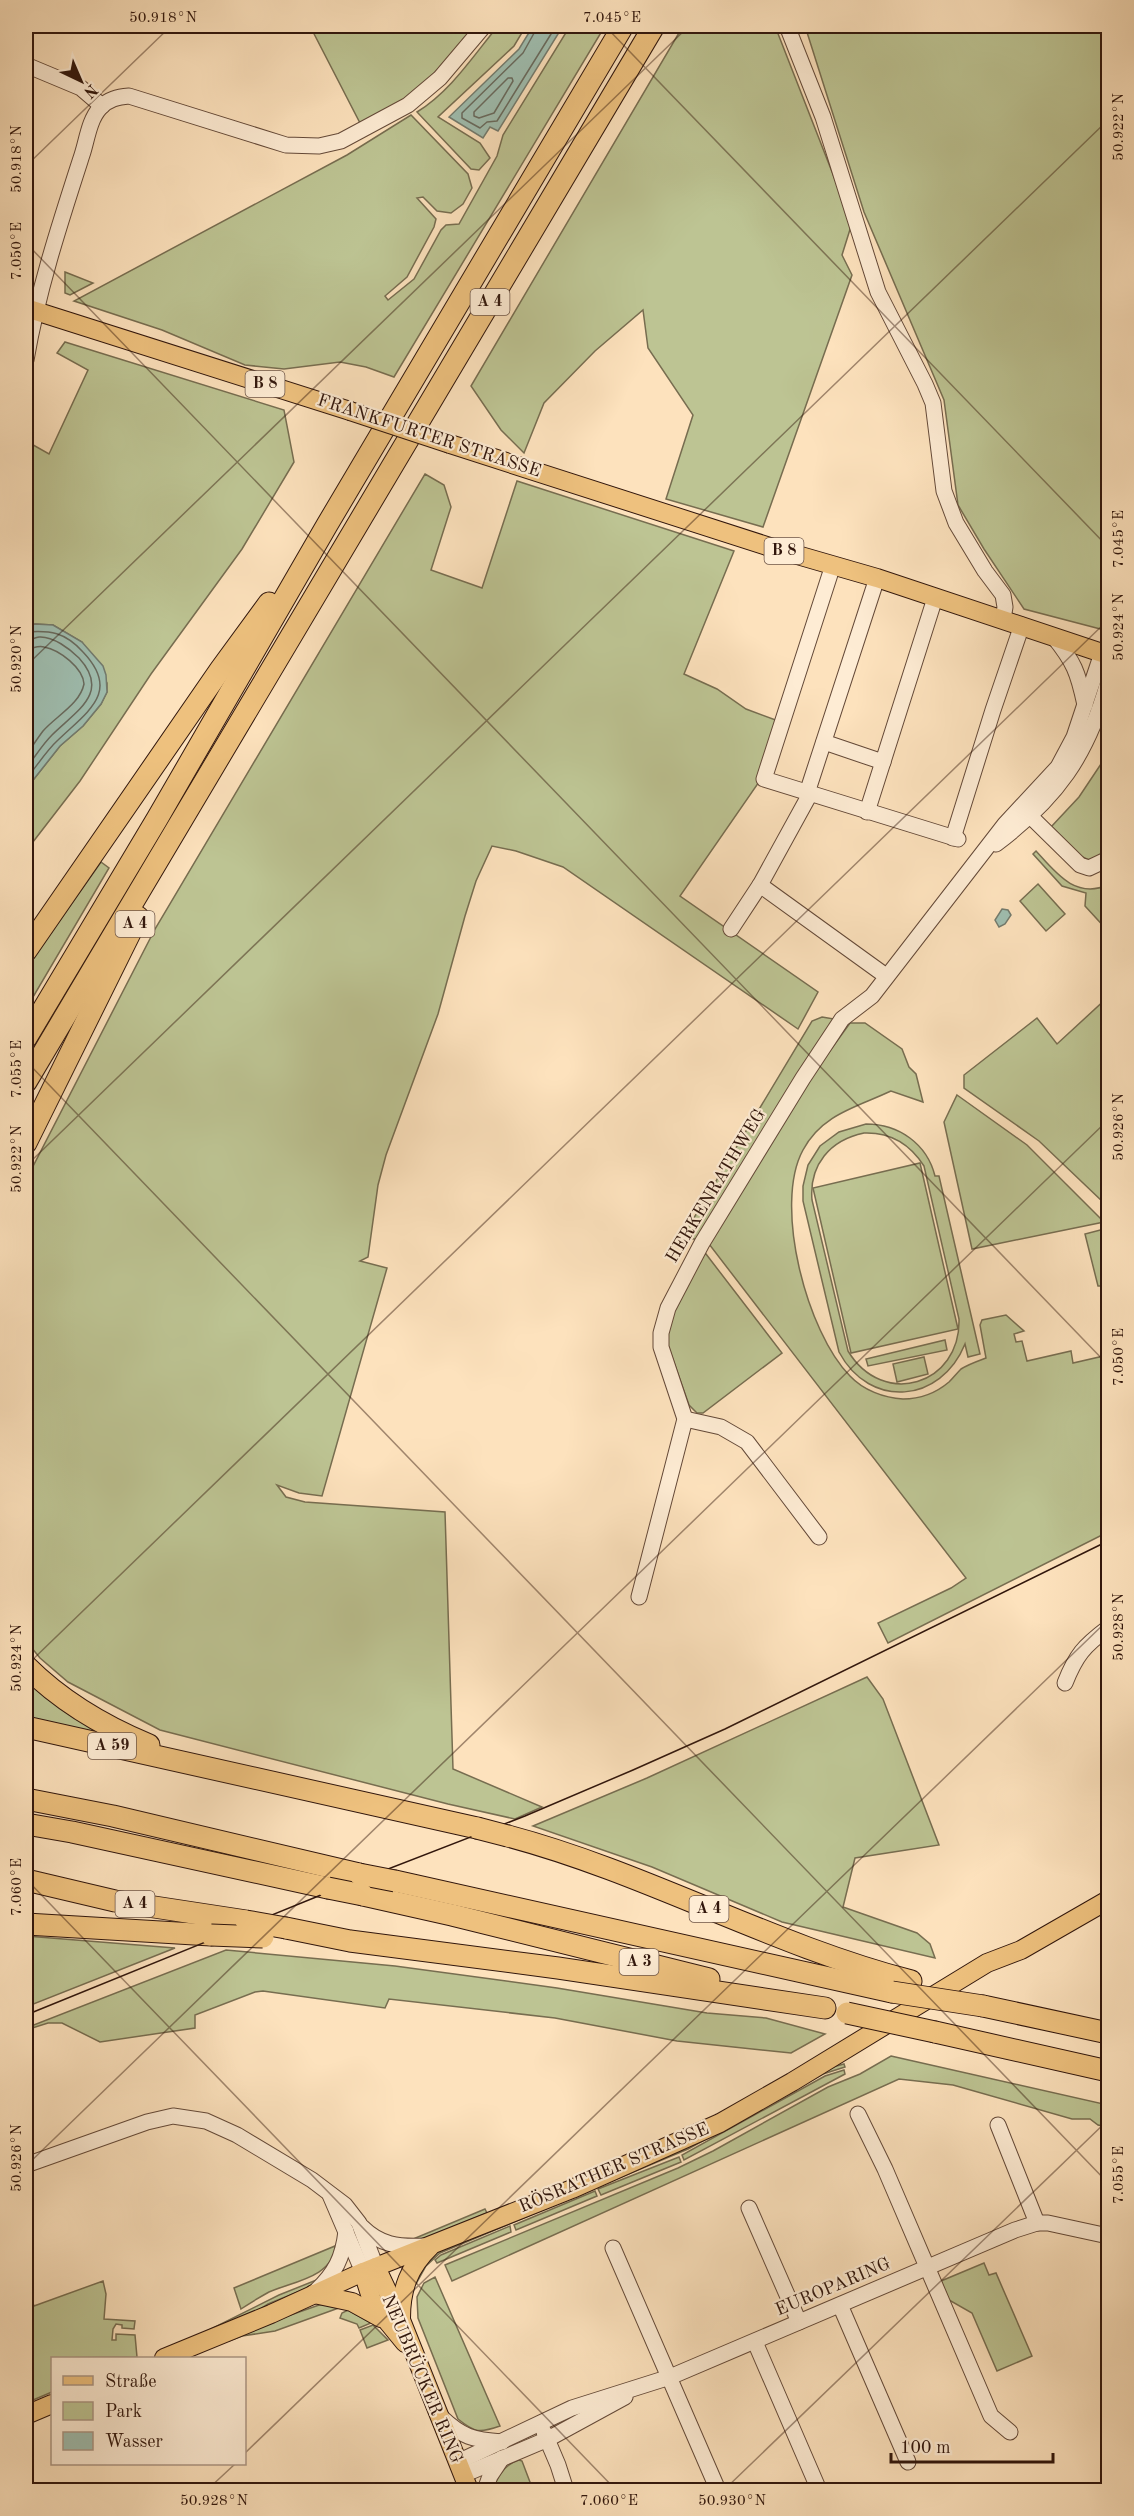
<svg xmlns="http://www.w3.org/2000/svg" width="1134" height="2516" font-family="'Old Standard TT',serif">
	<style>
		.green { fill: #bdc493; stroke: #776d50; stroke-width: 1.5; fill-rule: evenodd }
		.water { fill: #9fbeb0; stroke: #737b6e; stroke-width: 1.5 }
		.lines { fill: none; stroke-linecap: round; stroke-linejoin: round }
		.shore { stroke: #686a5e; stroke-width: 1.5 }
		.minor-casing { stroke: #644938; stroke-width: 17 }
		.major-casing { stroke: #31160c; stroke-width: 20 }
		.highway-casing { stroke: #31160c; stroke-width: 23 }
		.minor { stroke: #feecd4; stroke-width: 15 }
		.major { stroke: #eec17e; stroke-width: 18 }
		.highway { stroke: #eec17e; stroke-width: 21 }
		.tram { stroke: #31160c; stroke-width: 1.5 }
		.major-bridge-casing { stroke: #31160c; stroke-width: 20; stroke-linecap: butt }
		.highway-bridge-casing { stroke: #31160c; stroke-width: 23; stroke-linecap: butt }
		.major-bridge { stroke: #eec17e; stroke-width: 18 }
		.highway-bridge { stroke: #eec17e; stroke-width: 21 }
		.ticks { fill: none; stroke: #31160c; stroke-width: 1.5; stroke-opacity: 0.45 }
		.labels { text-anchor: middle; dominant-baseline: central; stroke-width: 4.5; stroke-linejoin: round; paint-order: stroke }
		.shield { fill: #feecd4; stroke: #6e5648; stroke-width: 1.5 }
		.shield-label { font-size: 16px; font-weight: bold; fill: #31160c }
		.street-label { font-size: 18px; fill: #31160c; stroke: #feecd4 }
		.neatline { fill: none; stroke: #31160c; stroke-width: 2 }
		.ticks-label { font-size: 15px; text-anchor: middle; fill: #31160c }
	</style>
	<rect width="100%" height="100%" fill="#fde2bd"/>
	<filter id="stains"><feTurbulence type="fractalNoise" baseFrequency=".00333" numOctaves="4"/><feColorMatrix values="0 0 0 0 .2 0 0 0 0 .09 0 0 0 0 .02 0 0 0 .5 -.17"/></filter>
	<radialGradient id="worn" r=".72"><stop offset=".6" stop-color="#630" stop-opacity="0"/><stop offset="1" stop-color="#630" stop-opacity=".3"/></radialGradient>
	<g class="green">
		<path d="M310,26H475C454,51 434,78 406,98C392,108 375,115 360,123Z"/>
		<path d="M498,26H526L514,46L438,117L480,143L490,158L479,170L471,169L417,112C451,91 473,56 498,26Z"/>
		<path d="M570,26H605L394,377L366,367L340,362L284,369L245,365L162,330L74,301L347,155L411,115L468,174L472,188L463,204L451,213L437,211L423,197L417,198L436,219L434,227L407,277L385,296L388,300L414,279L441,230L446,225L459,224L497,156L503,135Z"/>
		<path d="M683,26H775L852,223L842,255L852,275L763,527L666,499L693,415L648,348L643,310L595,351L544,403L524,453L501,430L471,386Z"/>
		<path d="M805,26H1108V631L1024,609L984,549L958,505L944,400L864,212Z"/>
		<path d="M65,272L93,283L70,295L65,293Z"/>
		<path d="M65,342L284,410L294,462L242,549L151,674L80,781L26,851V789L60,746L83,726L101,704L107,692V683L82,642L53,625L35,624L26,627V462L28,442L49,454L88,370L57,353Z"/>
		<path d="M425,474L444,485L451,507L431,570L482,588L517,481L734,551L684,674L717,689L746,709L781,722L759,782L680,896L818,992L798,1029L563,867L516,851L492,846L476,881L465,916L438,1014L386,1155L378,1185L368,1257L360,1261L387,1268L322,1496L299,1493L277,1485L286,1497L305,1502L445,1512L453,1769L542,1807L515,1819L448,1804L160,1730L68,1682L40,1658L26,1641V1180L155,929Z"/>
		<path d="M1101,764L1108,771V852L1089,860L1076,854L1051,827L1079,797Z"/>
		<path d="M1036,851C1056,873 1075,899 1108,885V931L1085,906L1086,893L1062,886L1033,854Z"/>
		<path d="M101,862L109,868L26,1009V968Z"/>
		<path d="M1038,884L1065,914L1046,931L1020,901Z"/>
		<path d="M1108,997V1193L1103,1202L1039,1141L964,1088V1075L1037,1018L1057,1044Z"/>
		<path d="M822,1017L834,1019L698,1239H689L686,1231L812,1021Z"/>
		<path d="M850,1023H865L902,1049L909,1067L916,1074L923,1102L891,1091C857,1107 822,1114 803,1150C773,1205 807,1333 850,1376C863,1390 884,1398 903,1399C920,1399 936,1393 949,1382C953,1378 957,1373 961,1369C969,1364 978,1361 986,1358L980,1325L982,1320L1006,1315L1024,1331L1014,1334L1016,1342L1022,1341L1027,1361L1071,1351L1073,1363L1108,1355V1532L888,1643L878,1623L951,1588L966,1578L709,1244L811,1077Z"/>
		<path d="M957,1095L1027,1145L1104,1222L972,1249L944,1122Z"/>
		<path d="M866,1124C899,1124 927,1144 935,1176H939L980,1354L968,1357L965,1344C941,1403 870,1410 839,1352L803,1201V1186L808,1165L820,1146L839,1132ZM864,1133C891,1132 910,1144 924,1166L959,1319C961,1385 883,1409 848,1351L812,1200C809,1165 830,1140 864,1133Z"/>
		<path d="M920,1163L958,1329L851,1353L813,1188Z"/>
		<path d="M1108,1228V1286H1098L1085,1234Z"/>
		<path d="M706,1254L782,1353L703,1413H697L689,1405L666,1340L674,1306L701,1256Z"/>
		<path d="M945,1340L947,1350L868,1366L866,1359Z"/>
		<path d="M924,1357L928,1374L897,1382L893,1364Z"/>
		<path d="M26,1674L101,1729L97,1733L26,1717Z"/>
		<path d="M867,1677L883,1699L939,1845L855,1858L843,1907L917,1933L930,1944L935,1958L782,1922L652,1867L533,1826L647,1778Z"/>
		<path d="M26,1936L175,1948L26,2007Z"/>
		<path d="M226,1950L395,1966L557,1988L707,2013L766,2018L825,2034L791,2053L677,2041L555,2018L389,1999L385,2008L263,1991L255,1992L195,2015V2028L100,2042L62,2023H48L26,2030V2028Z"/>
		<path d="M891,2056L1108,2105V2127L1098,2125L1090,2119H1072L953,2085L899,2079L452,2281L445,2265L678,2168L713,2151L828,2087L860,2074Z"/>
		<path d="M844,2064L845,2067L823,2074L688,2149L440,2253L426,2266L416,2284L408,2282L431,2254L829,2068Z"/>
		<path d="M844,2070L845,2074L684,2160L682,2155L825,2076Z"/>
		<path d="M679,2157L681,2162L601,2195L598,2189Z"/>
		<path d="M595,2191L597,2196L516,2230L514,2225Z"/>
		<path d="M485,2209L487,2213L422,2240L406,2242Z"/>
		<path d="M510,2226L511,2232L437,2263L435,2260L441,2255Z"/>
		<path d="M335,2246C334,2277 291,2282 269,2292C260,2297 250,2303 241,2309L234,2288Z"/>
		<path d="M984,2263L989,2275L996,2273L1032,2356L997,2371L972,2313L949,2300L941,2281Z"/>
		<path d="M324,2277L310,2287L268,2304L251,2315L203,2333L279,2295Z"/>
		<path d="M435,2277L500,2426C480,2433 475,2433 458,2419L418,2318L417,2297L424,2283Z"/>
		<path d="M103,2281L106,2294L104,2319L135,2321L134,2329L122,2328V2325L116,2324L113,2329L112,2340H116V2334L135,2335L137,2357L52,2358V2392L26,2403V2284L34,2306Z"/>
		<path d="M333,2303L347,2305L275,2331L242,2336L229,2341L228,2337L319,2305Z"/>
		<path d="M348,2310L371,2323L359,2328L357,2324L340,2318L342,2313Z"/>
		<path d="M373,2325L388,2340L367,2348L360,2330Z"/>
		<path d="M519,2460L522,2461L533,2490H493C497,2477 505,2464 519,2460Z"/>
	</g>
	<g class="water">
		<path d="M533,26H563L498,131L490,127L483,138L449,117L519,49Z"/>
		<path d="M35,624L53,625L82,642L103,666L106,675L107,692L101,704L83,726L60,746L26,789V627Z"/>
		<path d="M1002,909L1008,910L1011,915L1005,924L999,927L995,920Z"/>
	</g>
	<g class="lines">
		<g class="shore">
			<path d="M538,26L523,53L462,113V118L480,128L487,122L497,121L556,26"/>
			<path d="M508,78H512L513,81L494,113L479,118L474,116V112Z"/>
			<path d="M26,632C50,630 65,632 83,652C121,692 88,711 58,740C46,751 37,766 26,779"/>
			<path d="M26,640C30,640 34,638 39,637C53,636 70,649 79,658C111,693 76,711 52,735C42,745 35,757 26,768"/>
			<path d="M26,649C32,649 38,645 44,647C60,650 83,668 84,684C80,704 56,716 43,731C37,739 32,747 26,755"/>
		</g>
		<defs>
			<g id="minor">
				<path d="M787,26L823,117L878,292L925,384L933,403L944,491L956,523L985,571L1003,595L1005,607L1003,619"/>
				<path d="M26,65L81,88L102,106"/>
				<path d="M26,360C38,290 60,223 82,155C87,140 89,120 100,108C108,99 118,97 129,96L286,145L319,146L341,141L408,105L440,78L484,26"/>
				<path d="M833,565L764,779L958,839"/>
				<path d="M1053,636C1074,662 1078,672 1085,705"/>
				<path d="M824,742L883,762"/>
				<path d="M807,793L877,578"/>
				<path d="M1024,810L1080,865L1089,868L1108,859"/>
				<path d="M867,812L935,598"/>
				<path d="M953,838L993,710L1022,625"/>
				<path d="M996,844C1057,798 1087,756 1108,682"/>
				<path d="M760,885L886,976"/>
				<path d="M731,929L760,885L810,794"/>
				<path d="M685,1419L721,1427L747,1442L819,1537"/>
				<path d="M639,1597L685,1419L661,1347V1333L668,1308L702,1243L803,1078L842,1019L872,996L1005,824L1058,767L1074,737L1102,653"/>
				<path d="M1065,1683C1076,1655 1084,1646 1108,1628"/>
				<path d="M858,2114L885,2169L991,2416L1010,2432"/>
				<path d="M998,2125L1037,2223"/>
				<path d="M26,2165L147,2122L173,2116L206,2121L237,2135L312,2180L345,2205L359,2223L376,2267"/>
				<path d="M330,2195L363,2272"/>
				<path d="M749,2208L799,2322"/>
				<path d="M362,2227C380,2245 398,2247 423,2246"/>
				<path d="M613,2248L718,2490"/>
				<path d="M316,2291C335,2273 343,2258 346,2231"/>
				<path d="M840,2305L908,2462"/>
				<path d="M755,2342L819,2490"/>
				<path d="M441,2417C462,2437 473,2440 502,2442"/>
				<path d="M544,2432L558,2465L566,2490"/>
				<path d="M458,2462L572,2408L670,2377L1015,2230L1037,2223H1048L1108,2236"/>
				<path d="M463,2475L548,2439L625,2397"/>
				<path d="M485,2490L490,2476L502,2458"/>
			</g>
			<g id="major">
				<path d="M26,308L350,411"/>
				<path d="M450,444L773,548L877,578L1108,655"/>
				<path d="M376,2267L401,2320L469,2490"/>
				<path d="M363,2272L373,2304L405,2343"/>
				<path d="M314,2294L352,2302L381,2318"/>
				<path d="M401,2318C401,2289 409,2267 430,2247"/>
				<path d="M164,2358L271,2314L363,2272L572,2189L720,2123L792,2082L987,1963L1021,1950L1108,1900"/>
				<path d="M26,2415L52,2404"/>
			</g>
			<g id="highway">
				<path d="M26,951L220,670L269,603"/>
				<path d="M26,1038L157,819L327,525L623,26"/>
				<path d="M26,1082L654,26"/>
				<path d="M26,1143L138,917"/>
				<path d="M26,1666C61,1701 103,1726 149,1745"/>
				<path d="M26,1727L477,1828"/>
				<path d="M26,1799L113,1816L359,1874"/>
				<path d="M26,1824L72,1832L328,1888"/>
				<path d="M508,1836C647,1873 772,1945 911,1981"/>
				<path d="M26,1880L115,1901L246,1921"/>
				<path d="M395,1881L892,1992"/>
				<path d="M363,1895L452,1915L709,1979"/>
				<path d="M26,1924L211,1935"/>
				<path d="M286,1928L350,1941L558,1968L825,2008"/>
				<path d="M983,2006L1108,2033"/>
				<path d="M935,2032L1108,2071"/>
			</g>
		</defs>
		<use href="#minor" class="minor-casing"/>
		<use href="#major" class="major-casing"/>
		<use href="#highway" class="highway-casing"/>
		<use href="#minor" class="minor"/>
		<use href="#major" class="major"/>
		<use href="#highway" class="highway"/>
		<path class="tram" d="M26,2015L321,1895L525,1816L633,1770L725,1729L1108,1541"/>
		<defs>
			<path id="major-bridge" d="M350,411L450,444"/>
			<g id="highway-bridge">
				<path d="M477,1828L508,1836"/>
				<path d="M359,1874L395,1881"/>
				<path d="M328,1888L363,1895"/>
				<path d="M246,1921L286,1928"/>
				<path d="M211,1935L263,1937"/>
				<path d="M892,1992L983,2006"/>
				<path d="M847,2013L935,2032"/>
			</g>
		</defs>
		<use href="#major-bridge" class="major-bridge-casing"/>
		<use href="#highway-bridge" class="highway-bridge-casing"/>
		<use href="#major-bridge" class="major-bridge"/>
		<use href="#highway-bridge" class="highway-bridge"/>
	</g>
	<path class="ticks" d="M605,26L1108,547M26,166L171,26M26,243L1108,1365M26,666L689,26M26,1061L1108,2183M26,1166L1108,120M26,1666L1108,620M26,1879L616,2490M26,2166L1108,1120M244,2454L1108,1620M207,2490L235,2464M724,2490L1108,2120"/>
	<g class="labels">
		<g class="shield">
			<rect x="470.5" y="289" width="39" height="26" rx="4.5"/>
			<rect x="245.5" y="371" width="39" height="26" rx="4.5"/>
			<rect x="764.5" y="538" width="39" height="26" rx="4.5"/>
			<rect x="115.5" y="911" width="39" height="26" rx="4.5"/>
			<rect x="88" y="1733" width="48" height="26" rx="4.5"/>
			<rect x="115.5" y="1891" width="39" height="26" rx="4.5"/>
			<rect x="689.5" y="1896" width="39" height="26" rx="4.5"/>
			<rect x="619.5" y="1949" width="39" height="26" rx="4.5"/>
		</g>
		<g class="shield-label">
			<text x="490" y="302">A 4</text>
			<text x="265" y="384">B 8</text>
			<text x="784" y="551">B 8</text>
			<text x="135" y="924">A 4</text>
			<text x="112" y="1746">A 59</text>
			<text x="135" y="1904">A 4</text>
			<text x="709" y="1909">A 4</text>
			<text x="639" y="1962">A 3</text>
		</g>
		<g class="street-label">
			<text transform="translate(429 436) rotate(18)">FRANKFURTER STRASSE</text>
			<text transform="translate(716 1186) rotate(-59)">HERKENRATHWEG</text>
			<text transform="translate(614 2168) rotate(-23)">RÖSRATHER STRASSE</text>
			<text transform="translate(833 2287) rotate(-23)">EUROPARING</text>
			<text transform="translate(422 2379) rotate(67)">NEUBRÜCKER RING</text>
		</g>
	</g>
	<rect width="1134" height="2516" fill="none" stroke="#fde2bd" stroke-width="66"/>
	<rect x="51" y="2357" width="195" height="108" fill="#feecd4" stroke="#ac9684" stroke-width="1.5"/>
	<rect x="63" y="2376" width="30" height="9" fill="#eec17e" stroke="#ac9684" stroke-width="1.5"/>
	<text x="105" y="2387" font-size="18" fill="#31160c">Straße</text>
	<rect x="63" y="2402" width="30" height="18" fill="#bdc493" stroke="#ac9684" stroke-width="1.5"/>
	<text x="105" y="2417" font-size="18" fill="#31160c">Park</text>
	<rect x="63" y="2432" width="30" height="18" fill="#9fbeb0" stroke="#ac9684" stroke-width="1.5"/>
	<text x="105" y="2447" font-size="18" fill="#31160c">Wasser</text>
	<g transform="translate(81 81) rotate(136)" stroke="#feecd4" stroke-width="4.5" paint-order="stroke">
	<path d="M0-4.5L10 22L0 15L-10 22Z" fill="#31160c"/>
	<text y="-9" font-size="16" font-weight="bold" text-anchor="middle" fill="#31160c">N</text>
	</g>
	<path d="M891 2453v9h162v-9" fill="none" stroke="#31160c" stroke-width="3"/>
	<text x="900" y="2453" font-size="18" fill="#31160c" stroke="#feecd4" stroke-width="4.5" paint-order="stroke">100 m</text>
	<rect x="33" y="33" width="1068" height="2450" class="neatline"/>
	<g class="ticks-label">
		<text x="163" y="22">50.918°N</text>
		<text x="612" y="22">7.045°E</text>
		<text transform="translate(1118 127) rotate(-90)" y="5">50.922°N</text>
		<text transform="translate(16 159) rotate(-90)" y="5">50.918°N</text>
		<text transform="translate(16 251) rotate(-90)" y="5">7.050°E</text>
		<text transform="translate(1118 539) rotate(-90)" y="5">7.045°E</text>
		<text transform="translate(1118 627) rotate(-90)" y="5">50.924°N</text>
		<text transform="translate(16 659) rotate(-90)" y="5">50.920°N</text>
		<text transform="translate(16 1069) rotate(-90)" y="5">7.055°E</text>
		<text transform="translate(1118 1127) rotate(-90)" y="5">50.926°N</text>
		<text transform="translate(16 1159) rotate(-90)" y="5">50.922°N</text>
		<text transform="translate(1118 1357) rotate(-90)" y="5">7.050°E</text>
		<text transform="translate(1118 1627) rotate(-90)" y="5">50.928°N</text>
		<text transform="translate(16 1658) rotate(-90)" y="5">50.924°N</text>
		<text transform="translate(16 1887) rotate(-90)" y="5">7.060°E</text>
		<text transform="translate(16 2158) rotate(-90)" y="5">50.926°N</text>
		<text transform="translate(1118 2175) rotate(-90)" y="5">7.055°E</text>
		<text x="214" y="2505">50.928°N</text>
		<text x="609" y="2505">7.060°E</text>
		<text x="732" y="2505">50.930°N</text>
	</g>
	<rect width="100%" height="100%" filter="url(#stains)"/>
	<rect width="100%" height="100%" fill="url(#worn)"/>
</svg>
